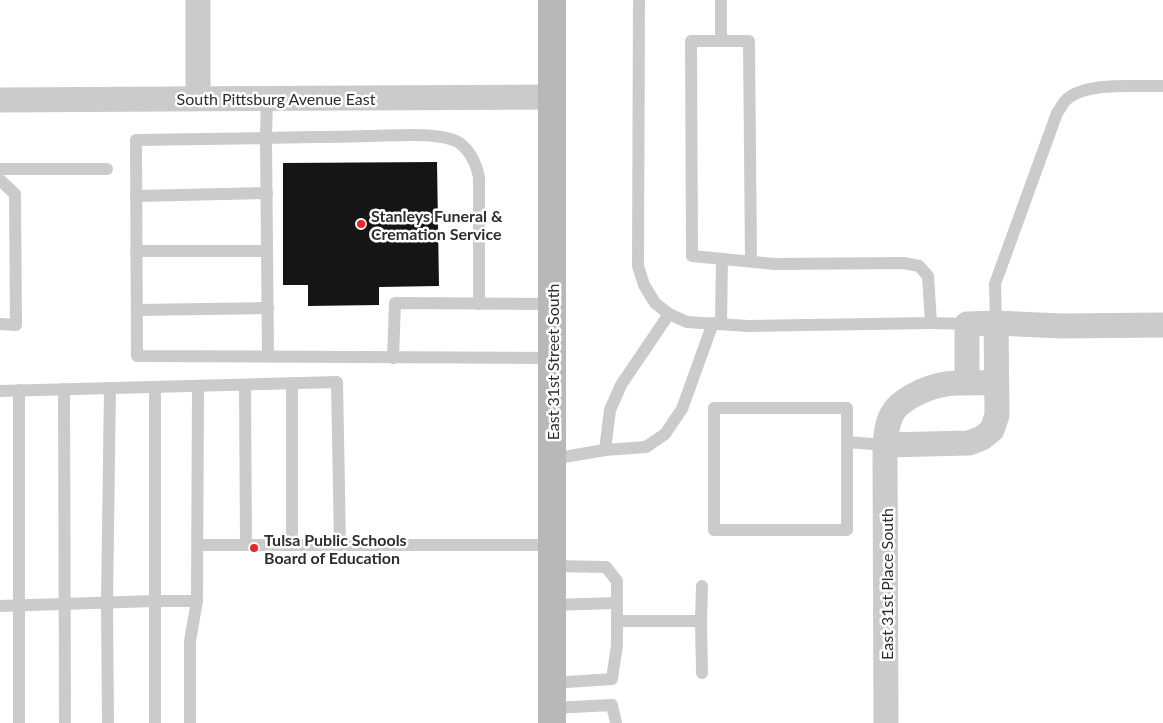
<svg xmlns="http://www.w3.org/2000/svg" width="1163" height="723" font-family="Lato,sans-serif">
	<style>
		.building { fill: #151515 }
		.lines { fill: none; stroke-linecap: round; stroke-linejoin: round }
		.lane { stroke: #cbcbcb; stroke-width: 12 }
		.street { stroke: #cbcbcb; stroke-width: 25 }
		.secondary { stroke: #b8b8b8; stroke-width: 28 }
		.poi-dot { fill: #f12424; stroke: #fff; stroke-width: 2 }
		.labels { text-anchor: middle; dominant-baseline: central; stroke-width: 5; stroke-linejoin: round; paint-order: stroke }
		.street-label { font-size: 16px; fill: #2e2e2e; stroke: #fff }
		.poi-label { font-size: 16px; font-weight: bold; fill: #2e2e2e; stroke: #fff; text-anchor: start }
	</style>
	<rect width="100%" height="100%" fill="#fff"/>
	<path class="building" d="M437,162L439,286L379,287V305L308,306V285H283V163Z"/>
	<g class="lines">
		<g class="lane">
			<path d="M639,0L638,266L644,285L655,303L669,314L687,322L748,326L931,323L928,276L919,266L904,263L774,264L692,256L691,41H749L751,261"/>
			<path d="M721,0V41"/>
			<path d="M267,98L266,138C300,137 333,137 366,136C390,136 438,131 458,142C470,150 476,163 479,177V304"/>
			<path d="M0,169H107"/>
			<path d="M0,180L15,194L16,325L0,324"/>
			<path d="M136,196L267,193"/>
			<path d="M136,251H267"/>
			<path d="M137,310L268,308"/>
			<path d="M931,323L967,324"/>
			<path d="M996,323L995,284L1057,113C1060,109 1063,103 1066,100C1086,81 1137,87 1163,86"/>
			<path d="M721,324L722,259"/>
			<path d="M268,357L266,138L136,140L137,356L552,358"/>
			<path d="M393,358L395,303L552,304"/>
			<path d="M292,383V545"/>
			<path d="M245,385L246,545"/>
			<path d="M64,389L65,723"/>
			<path d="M0,391L337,382L340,545"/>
			<rect x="714" y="408" width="133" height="122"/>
			<path d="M847,442L885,445"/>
			<path d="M605,450L610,410L621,385L669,314"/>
			<path d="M552,459L605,450L646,447L665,434L682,409L713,323"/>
			<path d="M198,545H552"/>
			<path d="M552,566L606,567L617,581V645L612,679L552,683"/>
			<path d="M702,586L701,621L702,673"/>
			<path d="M552,605L617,603"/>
			<path d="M0,606L155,601H197"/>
			<path d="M617,621H701"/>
			<path d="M552,708L612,705L616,723"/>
			<path d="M19,723V390"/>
			<path d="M108,723L107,602L110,388"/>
			<path d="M155,723V387"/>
			<path d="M190,723V641L197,601L198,386"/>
		</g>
		<g class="street">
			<path d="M198,0V98"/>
			<path d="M0,100L552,97"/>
			<path d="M967,383V324L996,323L1062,326L1163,325"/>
			<path d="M885,445L969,443L982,438L992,430L997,415L996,323"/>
			<path d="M886,723L885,445C886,435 887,423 892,414C896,406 905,400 912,396C942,379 964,383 996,383"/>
		</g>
		<path class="secondary" d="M552,0V723"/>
	</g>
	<g class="poi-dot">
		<circle cx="361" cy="224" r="5"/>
		<circle cx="254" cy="548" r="5"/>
	</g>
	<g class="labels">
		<g class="street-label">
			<text x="276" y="98">South Pittsburg Avenue East</text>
			<text transform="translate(552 362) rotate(-90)">East 31st Street South</text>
			<text transform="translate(886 584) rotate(-90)">East 31st Place South</text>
		</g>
		<g class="poi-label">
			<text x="371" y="215">Stanleys Funeral &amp;<tspan x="371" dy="18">Cremation Service</tspan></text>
			<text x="264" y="539">Tulsa Public Schools<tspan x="264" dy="18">Board of Education</tspan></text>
		</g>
	</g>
</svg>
